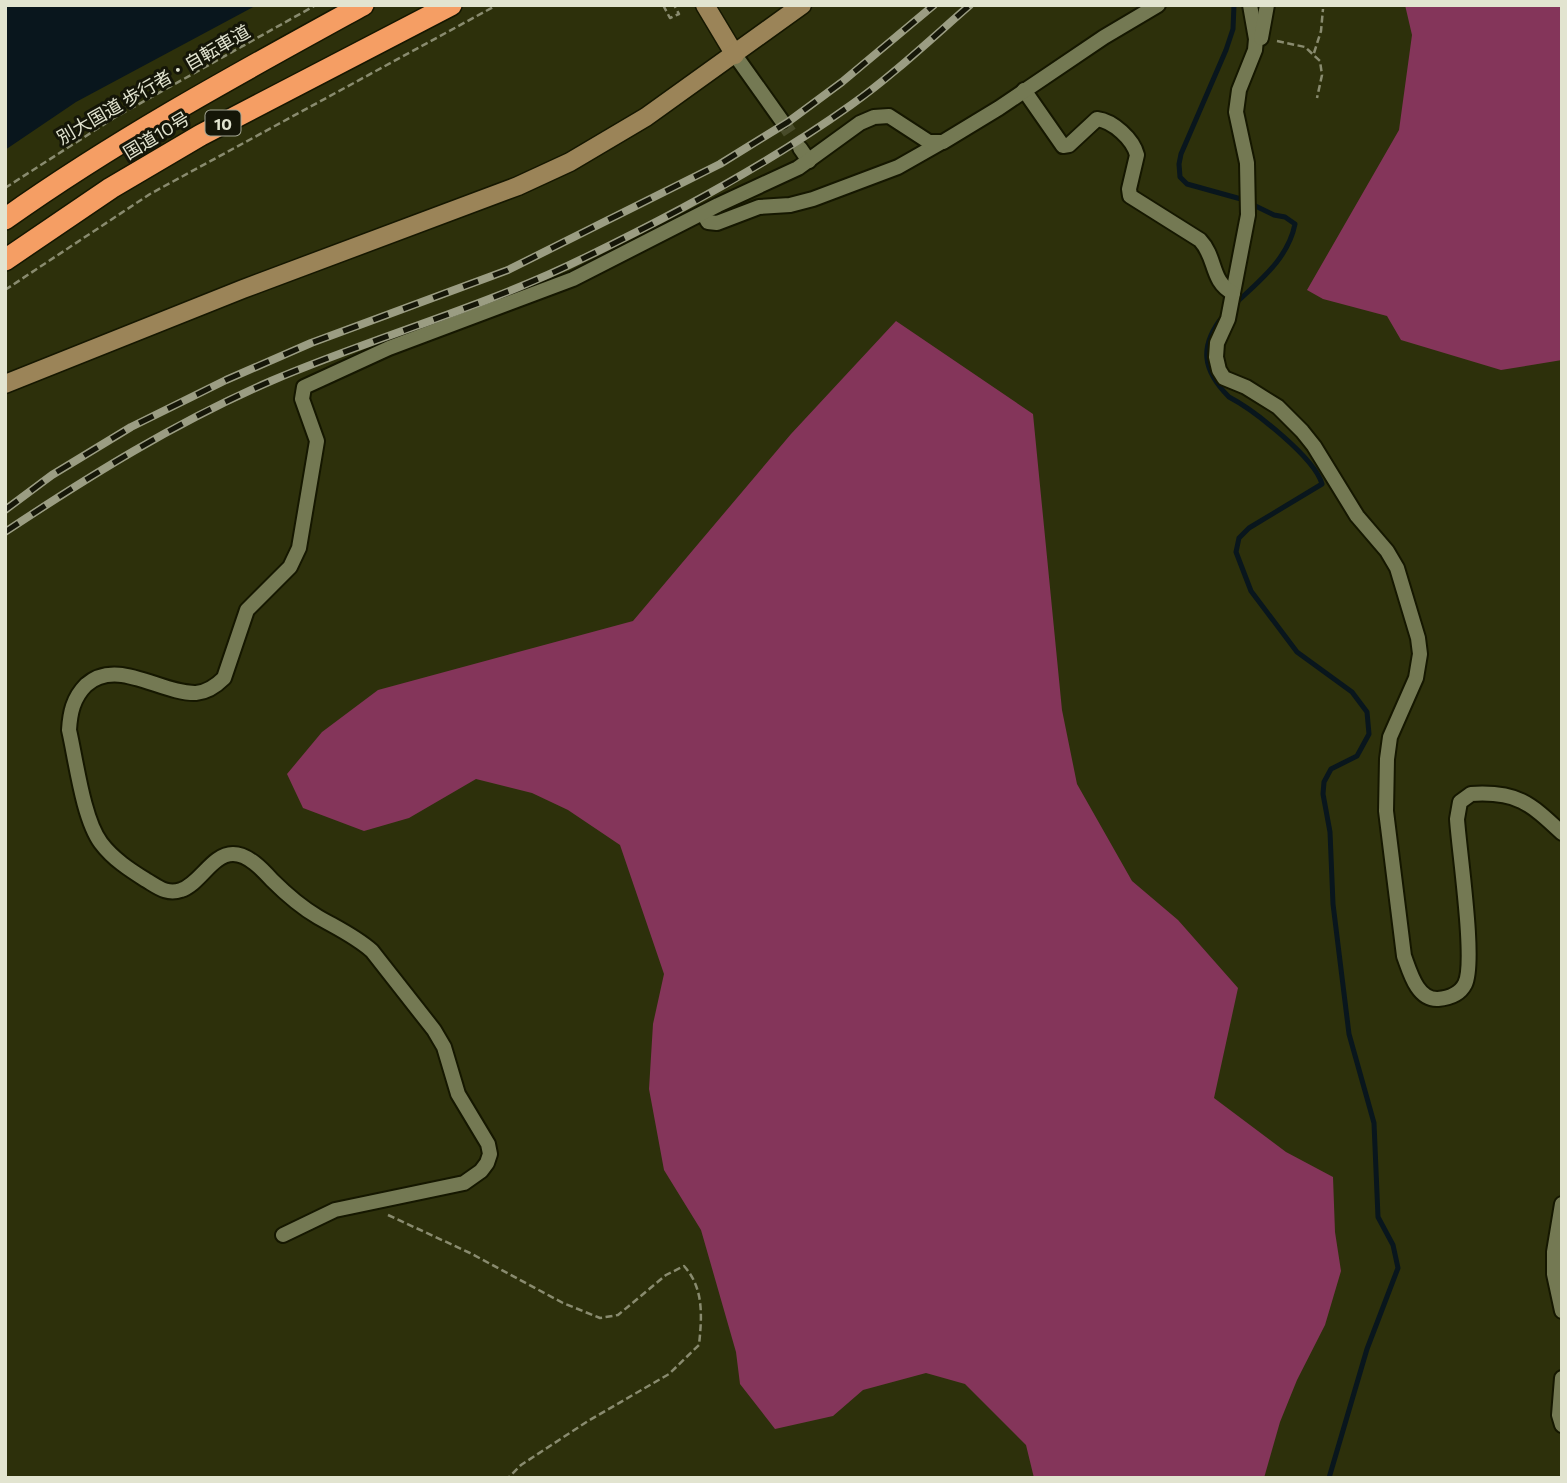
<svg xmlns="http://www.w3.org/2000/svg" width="1567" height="1483" font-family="Commissioner,'Noto Sans JP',sans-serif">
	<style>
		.forest { fill: #84355a }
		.water { fill: #09161d }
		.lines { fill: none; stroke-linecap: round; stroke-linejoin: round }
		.stream { stroke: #09161d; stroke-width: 5 }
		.street-tunnel { stroke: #484b29; stroke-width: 14; stroke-dasharray: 14 7; stroke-linecap: butt }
		.street-casing { stroke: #151700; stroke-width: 18 }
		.secondary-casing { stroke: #151700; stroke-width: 21 }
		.highway-casing { stroke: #151700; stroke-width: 24 }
		.path { stroke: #898b6f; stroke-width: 2.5; stroke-dasharray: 7 3.5; stroke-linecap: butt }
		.street { stroke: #747953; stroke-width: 14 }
		.secondary { stroke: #9b8458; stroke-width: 18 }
		.highway { stroke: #f59e64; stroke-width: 21 }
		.rail-casing { stroke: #9b9d83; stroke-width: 8 }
		.rail { stroke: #151608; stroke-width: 5; stroke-dasharray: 16; stroke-linecap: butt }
		.labels { text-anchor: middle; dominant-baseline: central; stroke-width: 6; stroke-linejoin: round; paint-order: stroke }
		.shield { fill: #151608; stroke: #a4a694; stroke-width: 2 }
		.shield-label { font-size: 16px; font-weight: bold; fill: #e2e4d0 }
		.street-label { font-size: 18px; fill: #e2e4d0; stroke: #151608 }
	</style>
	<rect width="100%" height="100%" fill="#2d300b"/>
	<g class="forest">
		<path d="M1405,5H1562V360L1501,370L1401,340L1387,316L1323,299L1307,290L1399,130L1412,35Z"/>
		<path d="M896,321L1033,414L1062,710L1077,784L1132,881L1178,920L1238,988L1214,1098L1286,1152L1333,1177L1335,1232L1341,1271L1325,1325L1297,1380L1280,1422L1264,1478H1034L1026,1445L965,1384L926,1373L863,1390L833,1416L775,1429L740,1384L736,1352L701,1230L664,1170L649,1089L653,1024L664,974L620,845L568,810L532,793L476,779L409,818L364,831L303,808L287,774L322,732L378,690L633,621L791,434Z"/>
	</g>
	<path class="water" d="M5,5H257L76,102L5,150Z"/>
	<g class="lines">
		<g class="stream">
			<path d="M1234,5L1233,29L1226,50L1181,154L1179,164L1180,177L1187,184L1241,199L1274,215L1285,217L1295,224C1288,259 1260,280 1235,304"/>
			<path d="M1223,316C1199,346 1202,370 1229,397C1254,410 1315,458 1322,484L1249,528L1239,538L1236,552L1251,591L1297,652L1352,692L1367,712L1369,734L1357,756L1331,769L1324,782L1323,794L1330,832L1333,904L1349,1034L1374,1123L1378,1217L1393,1245L1398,1268L1367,1349L1329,1478"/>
		</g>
		<path class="street-tunnel" d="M782,121L800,148"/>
		<defs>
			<g id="street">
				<path d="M1250,5L1256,39L1255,50L1239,90L1236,112L1247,163L1248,215L1228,319L1217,343L1216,357L1219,370L1224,378L1246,387L1278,407L1302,431L1314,446L1357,516L1387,551L1397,568L1418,638L1420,654L1416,678L1390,737L1387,759L1386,811L1404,956C1410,972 1417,1000 1438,999C1449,998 1460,994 1465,984C1476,962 1459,851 1457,819L1460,802L1471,794C1517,791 1530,803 1562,833"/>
				<path d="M1261,38L1267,5"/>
				<path d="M735,55L782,121"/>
				<path d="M1024,90L1063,146L1069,145L1097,119C1113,121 1133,139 1137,155L1129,189L1130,196L1200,240C1217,258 1210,281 1233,293"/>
				<path d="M800,148L809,161"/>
				<path d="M703,213L708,222L717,223L759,207L790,205L813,199L898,167L942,142"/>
				<path d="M1562,1204L1554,1252V1274L1562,1311"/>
				<path d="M283,1235L335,1210L464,1183L481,1171L487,1163L490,1154L488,1144L458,1094L444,1047L434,1030L372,951C355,936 337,928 318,917C301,907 286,894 272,880C262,869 248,854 233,854C212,854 200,884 181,890C167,895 158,887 146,880C130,870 113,859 101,843C83,819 76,760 69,730C70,713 73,698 86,685C117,657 161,694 196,693C208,692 216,686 224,678L247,610L290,567L299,548L317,441L302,399L304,387L389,348L573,279L718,205L798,168L860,123L874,117L889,116L929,142H943L999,108L1104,37L1158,5"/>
				<path d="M1562,1378L1559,1415L1562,1425"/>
			</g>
			<g id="secondary">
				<path d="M705,5L735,55"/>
				<path d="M5,384L243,289L518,186L570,162L646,117L802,5"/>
			</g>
			<g id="highway">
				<path d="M5,219C119,138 241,72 363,5"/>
				<path d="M5,260L111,188L201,135L451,5"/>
			</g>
		</defs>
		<use href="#street" class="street-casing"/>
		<use href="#secondary" class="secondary-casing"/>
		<use href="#highway" class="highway-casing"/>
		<g class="path">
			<path d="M663,5L670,18L679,14L674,5"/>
			<path d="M1277,41L1305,47L1320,61L1322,75L1317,98"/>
			<path d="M1314,53L1321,31L1323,9"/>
			<path d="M5,188L114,118L316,5"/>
			<path d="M5,290L150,194L497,5"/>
			<path d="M388,1215L470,1253L563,1303L600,1318L618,1315L666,1275L684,1266C704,1288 702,1316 699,1345L669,1374L588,1421L521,1465L508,1478"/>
		</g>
		<use href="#street" class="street"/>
		<use href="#secondary" class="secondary"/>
		<use href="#highway" class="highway"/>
		<defs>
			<g id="rail">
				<path d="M5,510L52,475L131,427L226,380L311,343L508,270L720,164L788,122L842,82L934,5"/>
				<path d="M5,532C91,475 176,422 271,381C374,337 485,307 586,257C677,213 768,164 851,105C893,75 931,39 970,5"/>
			</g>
		</defs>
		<use href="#rail" class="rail-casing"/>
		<use href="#rail" class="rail"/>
	</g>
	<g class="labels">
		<rect class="shield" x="205.5" y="110.5" width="35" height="25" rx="5"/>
		<g class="shield-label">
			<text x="223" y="123">10</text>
		</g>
		<g class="street-label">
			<text transform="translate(153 84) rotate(-30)">別大国道 歩行者・自転車道</text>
			<text transform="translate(156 135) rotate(-31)">国道10号</text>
		</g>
	</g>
	<rect width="1567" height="1483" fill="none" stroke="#e2e4d0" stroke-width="14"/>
</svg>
